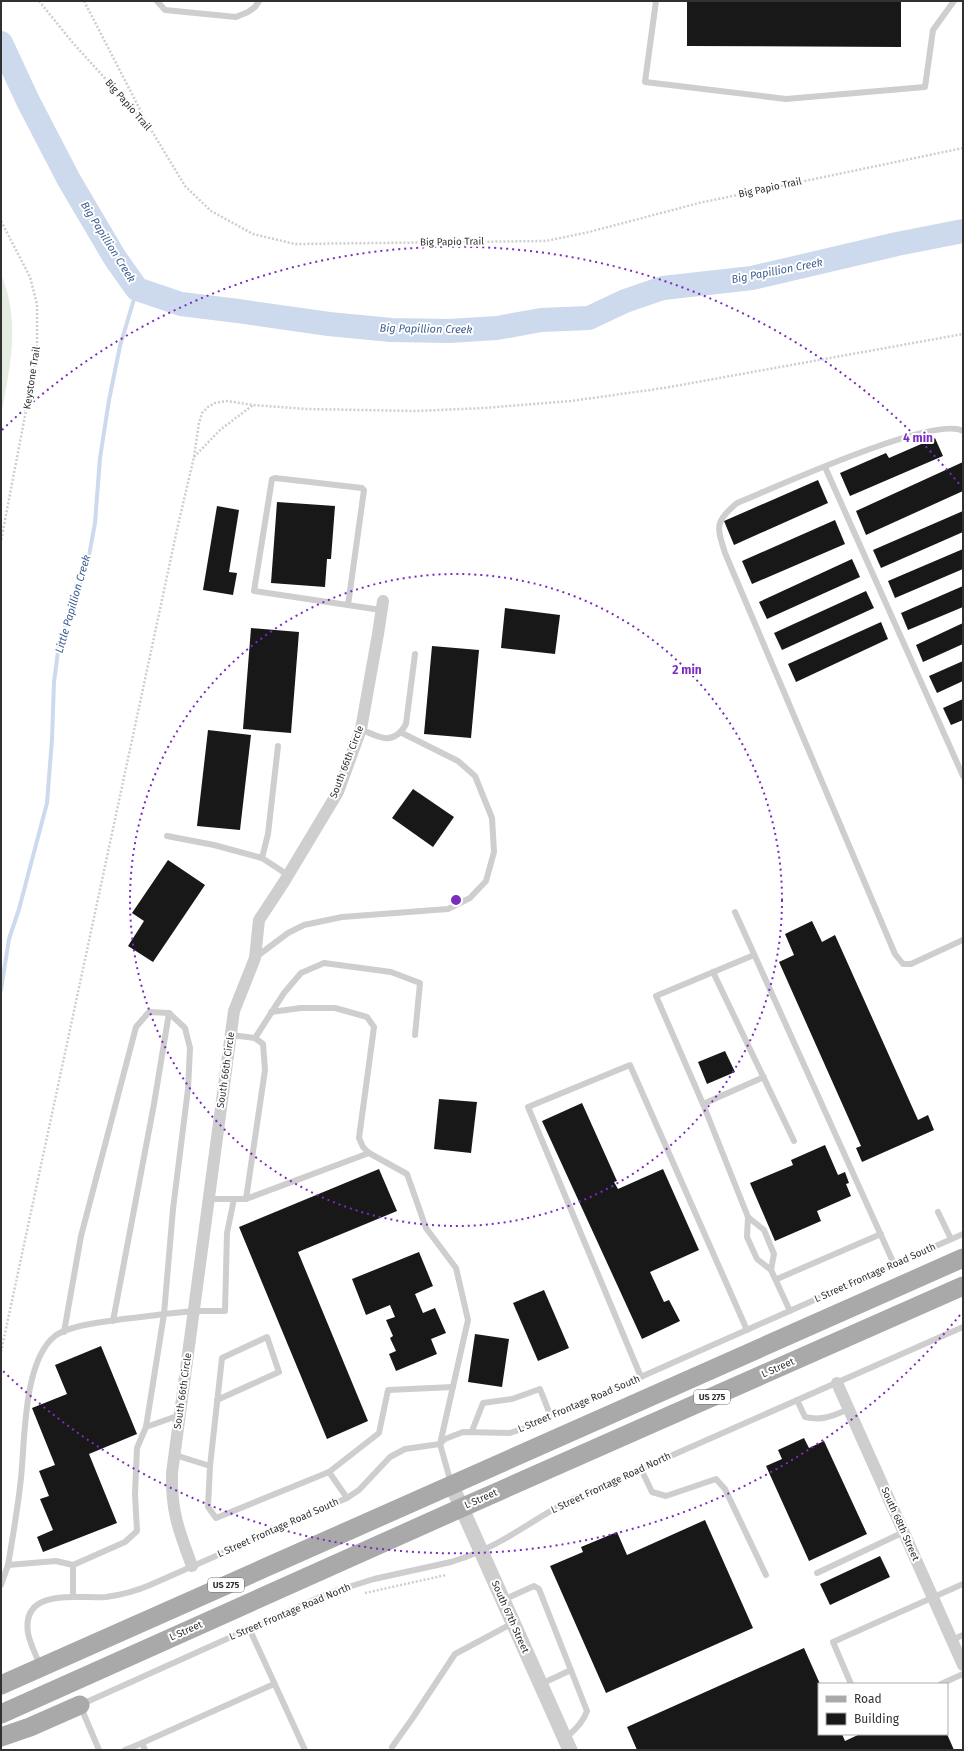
<svg xmlns="http://www.w3.org/2000/svg" width="964" height="1751" font-family="'Fira Sans',sans-serif">
	<style>
		.green { fill: #e4ede0 }
		.lines { fill: none; stroke-linecap: round; stroke-linejoin: round }
		.stream { stroke: #cdd9ec; stroke-width: 4 }
		.river { stroke: #cdd9ec; stroke-width: 24 }
		.building { fill: #181818 }
		.path { stroke: #cecece; stroke-width: 2.5; stroke-dasharray: 2 2; stroke-linecap: butt }
		.service { stroke: #cecece; stroke-width: 6 }
		.minor { stroke: #cecece; stroke-width: 12 }
		.tertiary { stroke: #cecece; stroke-width: 15 }
		.primary { stroke: #a9a9a9; stroke-width: 19 }
		.ring { fill: none; stroke: #7b2cbf; stroke-width: 2; stroke-dasharray: 2 4 }
		.labels { text-anchor: middle; dominant-baseline: central; stroke-width: 4; stroke-linejoin: round; paint-order: stroke }
		.shield { fill: #fff; stroke: #6f6f6f; stroke-width: 1 }
		.shield-label { font-size: 9px; font-weight: bold; fill: #313131 }
		.street-label { font-size: 10px; fill: #313131; stroke: #fff }
		.water-label { font-size: 11px; font-style: italic; fill: #3f6093; stroke: #fff }
		.centre { fill: #7b2cbf; stroke: #fff; stroke-width: 2 }
		.ring-label { font-size: 12px; text-anchor: middle; font-weight: bold; fill: #7b2cbf; stroke: #fff; stroke-width: 4; stroke-linejoin: round; paint-order: stroke }
	</style>
	<rect width="100%" height="100%" fill="#fff"/>
	<path class="green" d="M1,274C21,322 10,367 1,416Z"/>
	<g class="lines">
		<path class="stream" d="M1,990L9,939L19,909L47,803L52,739L54,682L59,644L88,561L95,523L100,458L109,400L120,346L137,289"/>
		<path class="river" d="M1,43L28,101L69,180L115,258L137,289L181,304L238,311L329,324L391,330L449,331L497,328L541,320L589,318L625,301L663,288L752,278L897,244L963,231"/>
	</g>
	<g class="building">
		<path d="M687,1H901V47L687,46Z"/>
		<path d="M935,438L943,456L850,496L840,473L886,453L889,458Z"/>
		<path d="M963,462V491L866,535L856,511Z"/>
		<path d="M818,480L828,503L734,545L724,521Z"/>
		<path d="M277,502L335,506L331,559H327L325,587L271,583Z"/>
		<path d="M217,506L239,510L229,572L237,573L233,595L203,590Z"/>
		<path d="M963,511V532L881,568L873,550Z"/>
		<path d="M835,520L845,544L752,584L742,561Z"/>
		<path d="M963,549V569L895,598L888,581Z"/>
		<path d="M852,559L860,577L767,619L759,602Z"/>
		<path d="M963,586V607L908,630L901,613Z"/>
		<path d="M866,591L874,608L782,650L774,633Z"/>
		<path d="M505,608L560,615L555,654L501,648Z"/>
		<path d="M881,622L888,639L796,682L788,664Z"/>
		<path d="M963,623V644L923,662L916,645Z"/>
		<path d="M251,628L299,632L291,733L243,729Z"/>
		<path d="M432,646L479,650L471,738L424,734Z"/>
		<path d="M963,661V681L937,693L929,676Z"/>
		<path d="M963,699V720L951,725L943,708Z"/>
		<path d="M208,730L251,735L240,830L197,826Z"/>
		<path d="M413,789L454,817L433,847L392,818Z"/>
		<path d="M168,860L205,885L153,962L128,946L144,921L132,913Z"/>
		<path d="M812,921L822,942L835,935L918,1120L928,1115L934,1130L862,1162L856,1148L861,1146L779,962L794,955L785,934Z"/>
		<path d="M725,1051L735,1072L707,1084L698,1062Z"/>
		<path d="M439,1099L477,1102L471,1153L434,1149Z"/>
		<path d="M582,1103L617,1181L614,1182L618,1189L663,1169L699,1250L650,1272L664,1302L669,1300L680,1321L642,1339L542,1121Z"/>
		<path d="M825,1145L838,1175L845,1172L849,1183L846,1184L851,1196L817,1211L821,1221L775,1241L750,1183L793,1165L791,1160Z"/>
		<path d="M379,1169L397,1211L298,1252L368,1421L327,1439L239,1227Z"/>
		<path d="M419,1252L433,1286L415,1294L423,1313L435,1308L446,1333L431,1339L437,1354L396,1371L389,1354L396,1351L390,1338L393,1336L386,1320L395,1317L390,1305L366,1315L352,1279Z"/>
		<path d="M544,1290L569,1348L538,1361L513,1303Z"/>
		<path d="M475,1334L509,1339L502,1387L468,1382Z"/>
		<path d="M101,1346L137,1434L89,1454L117,1523L43,1552L37,1537L53,1530L40,1499L49,1496L39,1471L55,1465L32,1408L67,1394L55,1365Z"/>
		<path d="M804,1438L809,1448L824,1441L867,1534L809,1561L766,1466L782,1459L778,1450Z"/>
		<path d="M705,1520L753,1628L606,1693L550,1566L583,1552L581,1547L617,1532L627,1555Z"/>
		<path d="M880,1556L890,1577L830,1605L820,1584Z"/>
		<path d="M804,1648L820,1684L819,1734H842L845,1741L860,1734H947L954,1750H637L627,1727Z"/>
	</g>
	<g class="lines">
		<g class="path">
			<path d="M39,1L73,43L150,128L185,186L211,211L253,234L295,244L546,241L589,232L699,203L963,148"/>
			<path d="M84,1L148,125"/>
			<path d="M1,221L30,277L37,304V353L1,541"/>
			<path d="M194,457L220,430L253,405"/>
			<path d="M1,1352L178,525L194,457L199,423L202,413L208,407L215,403L227,401L253,405L306,409L416,411L484,408L571,401L664,388L963,334"/>
			<path d="M365,1593L446,1575"/>
		</g>
		<g class="service">
			<path d="M157,1L165,10L236,17L248,12L255,7L259,1"/>
			<path d="M656,1L645,82L786,99L925,87L933,30L954,1"/>
			<path d="M963,431C933,415 774,488 737,503C714,522 717,527 725,553L895,954L903,964H911L963,940"/>
			<path d="M825,467L963,776"/>
			<path d="M348,605L364,490L362,488L275,478L272,479L254,591L381,610"/>
			<path d="M361,729C379,738 394,746 406,724L415,654"/>
			<path d="M167,836L214,845L262,858L288,875"/>
			<path d="M262,858L268,834L278,746"/>
			<path d="M735,912L894,1264"/>
			<path d="M754,955L656,996L703,1104L748,1217L747,1237L757,1259L771,1270L790,1311"/>
			<path d="M256,957L288,933L304,925L342,917L448,909L470,898L486,881L494,852L492,818L475,776L458,761L402,733"/>
			<path d="M713,972L794,1141"/>
			<path d="M271,1012L301,1008H335L367,1017L374,1027L359,1138L363,1147L369,1153"/>
			<path d="M231,1035L255,1038L263,1044L265,1070L246,1199"/>
			<path d="M255,1038L284,993L301,973L324,963L391,972L420,983L415,1035"/>
			<path d="M703,1104L764,1077"/>
			<path d="M209,1199H246L369,1153L407,1174L426,1228L456,1268L468,1320L440,1444L451,1483"/>
			<path d="M938,1212L951,1239"/>
			<path d="M748,1217L764,1230L774,1254L771,1270"/>
			<path d="M777,1279L881,1234"/>
			<path d="M113,1321L154,1104L169,1013"/>
			<path d="M64,1332L81,1236L136,1027L149,1012L169,1013L185,1028L190,1048L188,1089L173,1209L164,1314C139,1318 72,1322 55,1336C23,1361 25,1441 21,1478C18,1507 13,1536 8,1565L56,1561L73,1565"/>
			<path d="M641,1377L528,1107L630,1065L747,1330"/>
			<path d="M797,1400L805,1417C823,1421 832,1416 849,1409"/>
			<path d="M146,1427L164,1314L194,1311H225L227,1233L234,1199"/>
			<path d="M472,1431L483,1403L512,1399L540,1389L551,1417"/>
			<path d="M175,1455L210,1466L208,1507L216,1518L329,1472L347,1498"/>
			<path d="M210,1466L222,1358L267,1337L279,1372L217,1400"/>
			<path d="M641,1469L652,1492L666,1496L716,1479L725,1489L766,1575"/>
			<path d="M329,1472L379,1433L388,1390L453,1387"/>
			<path d="M817,1573L904,1532"/>
			<path d="M1,1585L8,1565"/>
			<path d="M73,1597V1565L125,1542L137,1531L135,1494L137,1448L146,1427L180,1415"/>
			<path d="M503,1600L534,1586L539,1589L587,1711C583,1723 574,1730 565,1739"/>
			<path d="M249,1628L305,1750"/>
			<path d="M952,1640L963,1635"/>
			<path d="M40,1665C36,1655 30,1644 28,1633C21,1587 78,1599 106,1597C121,1595 136,1591 150,1585L347,1498L359,1490L390,1457L405,1449L440,1444L445,1439L463,1432L510,1433L528,1427L963,1234"/>
			<path d="M541,1684L571,1670"/>
			<path d="M851,1684L833,1642L963,1584"/>
			<path d="M941,1684L963,1674"/>
			<path d="M392,1747L412,1719L455,1654L513,1623"/>
			<path d="M99,1750L80,1705L329,1593L374,1579L451,1562C471,1556 491,1547 508,1537C530,1524 550,1510 573,1499L963,1327"/>
			<path d="M125,1750L142,1743"/>
			<path d="M145,1750L142,1743L274,1684"/>
		</g>
		<g class="minor">
			<path d="M837,1383L963,1665"/>
			<path d="M192,1566C179,1531 171,1512 172,1473L234,1011L255,958L259,920L284,882L338,792L361,729L378,634L383,601"/>
		</g>
		<path class="tertiary" d="M451,1484L570,1750"/>
		<g class="primary">
			<path d="M1,1685L963,1258"/>
			<path d="M1,1714L461,1508L963,1286"/>
			<path d="M1,1737L30,1727L80,1705"/>
		</g>
	</g>
	<g class="ring">
		<circle cx="456" cy="900" r="326"/>
		<path d="M960 1315A653 653 0 0 1 2 1370M2 430A653 653 0 0 1 960 485"/>
	</g>
	<g class="labels">
		<g class="shield">
			<rect x="694" y="1390" width="36" height="14" rx="3"/>
			<rect x="208" y="1578" width="36" height="14" rx="3"/>
		</g>
		<g class="shield-label">
			<text x="712" y="1397">US 275</text>
			<text x="226" y="1585">US 275</text>
		</g>
		<g class="street-label">
			<text transform="translate(128 105) rotate(49)">Big Papio Trail</text>
			<text transform="translate(770 188) rotate(-12)">Big Papio Trail</text>
			<text transform="translate(452 242) rotate(-1)">Big Papio Trail</text>
			<text transform="translate(32 378) rotate(-81)">Keystone Trail</text>
			<text transform="translate(347 762) rotate(-69)">South 66th Circle</text>
			<text transform="translate(226 1070) rotate(-82)">South 66th Circle</text>
			<text transform="translate(875 1273) rotate(-24)">L Street Frontage Road South</text>
			<text transform="translate(778 1368) rotate(-24)">L Street</text>
			<text transform="translate(183 1391) rotate(-82)">South 66th Circle</text>
			<text transform="translate(579 1404) rotate(-23)">L Street Frontage Road South</text>
			<text transform="translate(611 1483) rotate(-25)">L Street Frontage Road North</text>
			<text transform="translate(481 1499) rotate(-24)">L Street</text>
			<text transform="translate(900 1524) rotate(66)">South 68th Street</text>
			<text transform="translate(278 1528) rotate(-24)">L Street Frontage Road South</text>
			<text transform="translate(290 1612) rotate(-23)">L Street Frontage Road North</text>
			<text transform="translate(510 1617) rotate(66)">South 67th Street</text>
			<text transform="translate(186 1631) rotate(-24)">L Street</text>
		</g>
		<g class="water-label">
			<text transform="translate(108 242) rotate(58)">Big Papillion Creek</text>
			<text transform="translate(777 271) rotate(-11)">Big Papillion Creek</text>
			<text transform="translate(426 329) rotate(1)">Big Papillion Creek</text>
			<text transform="translate(73 604) rotate(-74)">Little Papillion Creek</text>
		</g>
	</g>
	<circle cx="456" cy="900" r="6" class="centre"/>
	<g class="ring-label">
		<text x="918" y="442">4 min</text>
		<text x="687" y="674">2 min</text>
	</g>
	<rect width="964" height="1751" fill="none" stroke="#313131" stroke-width="4"/>
	<rect x="818" y="1683" width="130" height="52" fill="#ffffff" stroke="#adadad"/>
	<rect x="826" y="1696" width="20" height="6" fill="#a9a9a9" stroke="#adadad"/>
	<text x="854" y="1703" font-size="12" fill="#313131">Road</text>
	<rect x="826" y="1713" width="20" height="12" fill="#181818" stroke="#adadad"/>
	<text x="854" y="1723" font-size="12" fill="#313131">Building</text>
</svg>
